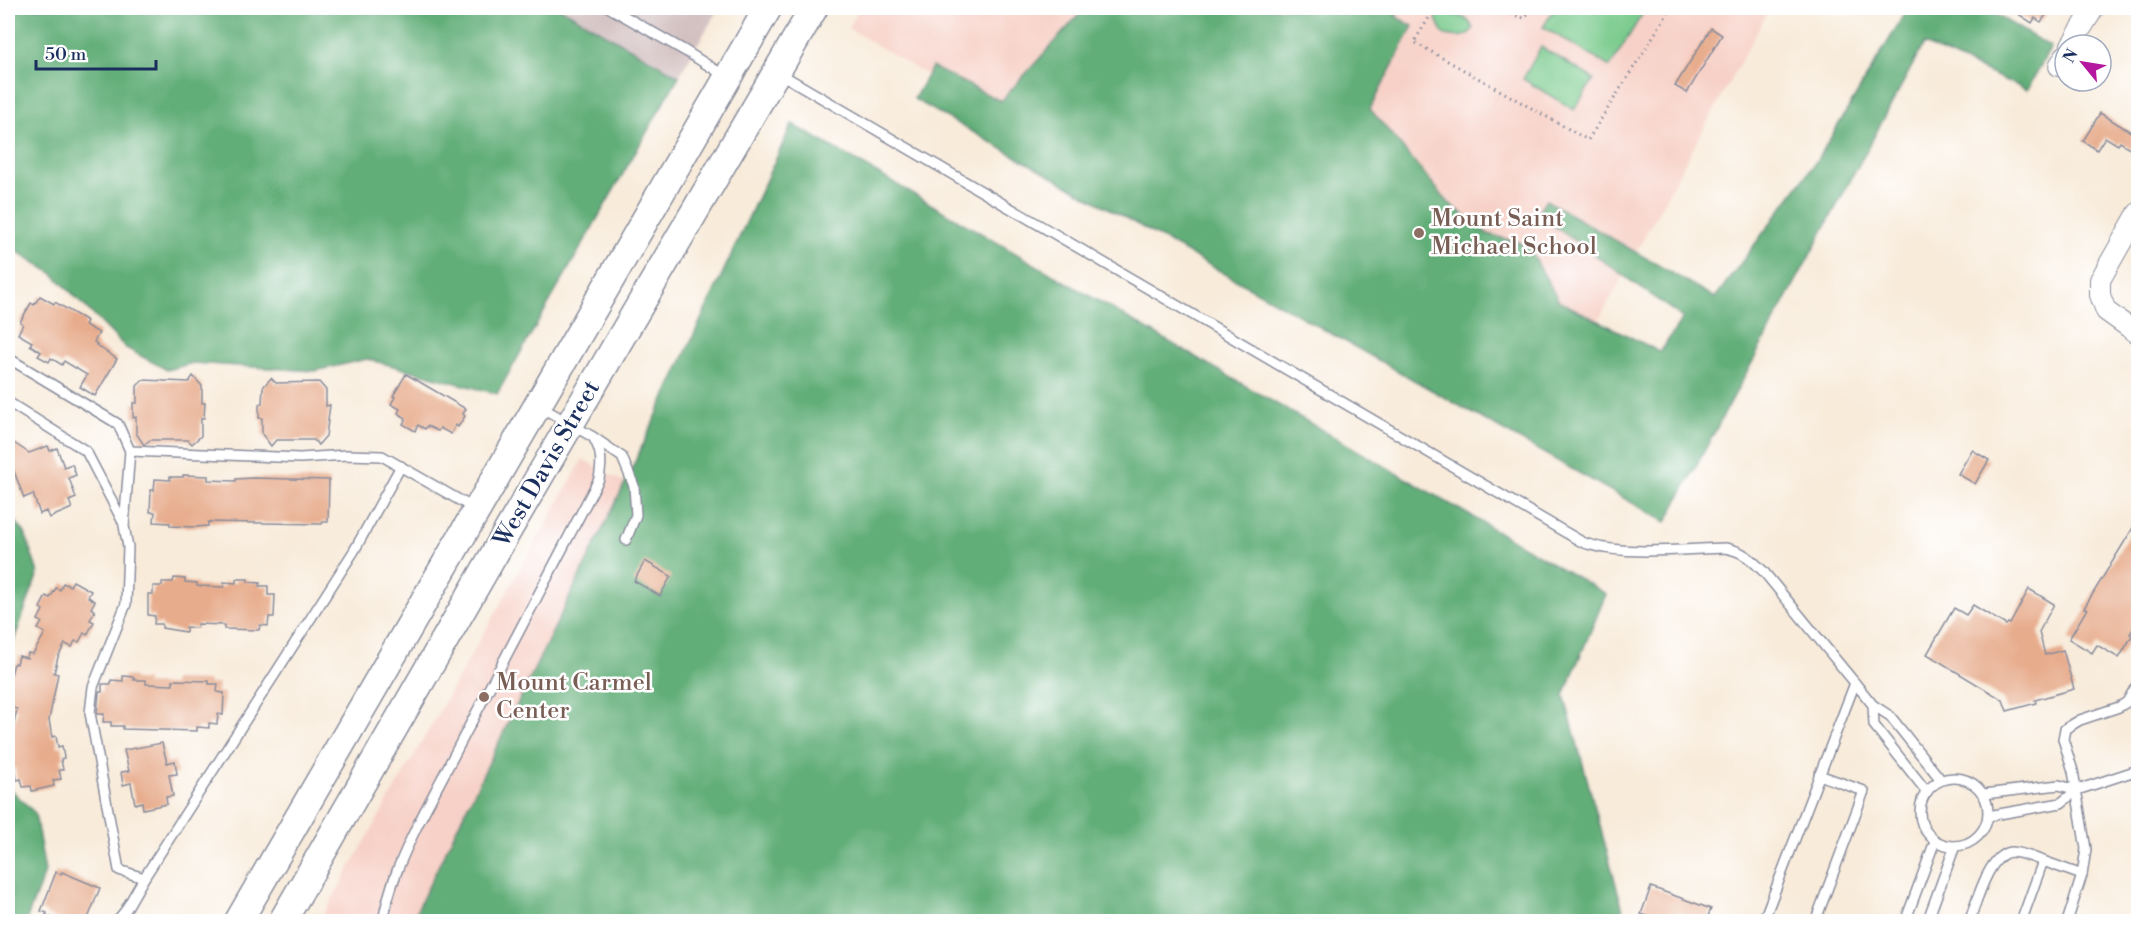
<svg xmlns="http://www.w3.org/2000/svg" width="2146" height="929" font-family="'Libre Bodoni',serif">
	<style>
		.built { fill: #f7d1c7 }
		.industrial { fill: #d2bfc0 }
		.green { fill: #79ca8c; stroke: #4a7c75; stroke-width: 1.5 }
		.forest { fill: #62ae78; stroke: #3e6e6b; stroke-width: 1.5 }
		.building { fill: #e7ac8c }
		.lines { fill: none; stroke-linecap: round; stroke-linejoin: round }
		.lane-casing { stroke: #8a8d9c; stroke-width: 12 }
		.street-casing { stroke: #8a8d9c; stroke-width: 22 }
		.secondary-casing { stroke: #8a8d9c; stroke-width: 30 }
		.path { stroke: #8a8d9c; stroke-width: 3; stroke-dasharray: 1.5 4.5; stroke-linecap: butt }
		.lane { stroke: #fff; stroke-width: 9 }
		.street { stroke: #fff; stroke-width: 20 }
		.secondary { stroke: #fff; stroke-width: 27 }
		.education-dot { fill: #8d6e63; stroke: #fff; stroke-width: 2 }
		.labels { text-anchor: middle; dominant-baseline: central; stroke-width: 5; stroke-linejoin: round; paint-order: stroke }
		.education-label { font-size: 24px; fill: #785e54; stroke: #fff; text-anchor: start }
		.street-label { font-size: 24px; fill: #1b2f5e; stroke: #fff }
	</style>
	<rect width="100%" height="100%" fill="#fff"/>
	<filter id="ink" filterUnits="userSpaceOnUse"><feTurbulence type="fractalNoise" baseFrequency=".0167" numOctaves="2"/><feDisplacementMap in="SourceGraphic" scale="12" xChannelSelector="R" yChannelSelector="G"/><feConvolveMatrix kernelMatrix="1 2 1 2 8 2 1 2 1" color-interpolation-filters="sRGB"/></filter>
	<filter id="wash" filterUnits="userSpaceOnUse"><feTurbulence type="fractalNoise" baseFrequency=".008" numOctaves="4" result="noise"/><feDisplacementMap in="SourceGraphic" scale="24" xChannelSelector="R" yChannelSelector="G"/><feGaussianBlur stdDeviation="1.35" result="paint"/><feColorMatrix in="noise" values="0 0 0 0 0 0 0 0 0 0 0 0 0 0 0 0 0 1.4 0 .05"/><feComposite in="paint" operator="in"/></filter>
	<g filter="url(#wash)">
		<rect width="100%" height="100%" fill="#f8ebda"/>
		<g class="built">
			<path d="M860,8H1770L1534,438L848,28Z"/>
			<path d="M583,459L625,483L416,911L432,921L319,922Z"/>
		</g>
		<path class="industrial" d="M560,8H719L679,76Z"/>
		<g class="green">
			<path d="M1555,8H1646L1610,67L1543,27Z"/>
			<path d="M1440,13C1453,14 1469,15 1473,29C1466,39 1456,37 1445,35L1442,32L1436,19Z"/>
			<path d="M1541,47L1594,79L1574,110L1523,79Z"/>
		</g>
		<g class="forest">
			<path d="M8,8H560L679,76L497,394L367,359L315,371L193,363L167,370L126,348L52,273L18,252L8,255Z"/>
			<path d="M1085,8H1402L1395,16L1413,26L1370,109L1448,202L1488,234L1527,245L1559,301L1660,352L1683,318L1537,214L1546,200L1715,298L1818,159L1908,8H1985L2051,47L2027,90L1924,44L1666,522L914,99L932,67L1001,101Z"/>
			<path d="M792,124L1606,594L1564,695L1626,921L432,922L416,912L625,483Z"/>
			<path d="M8,512L25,533L38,573L8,657Z"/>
			<path d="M8,777L10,789L35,813L45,872L26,921H8Z"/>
		</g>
		<g id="blocks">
			<g class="building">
				<path d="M2009,8H2051L2041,22L2035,18L2032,23Z"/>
				<path d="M1711,28L1722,35L1687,93L1675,86Z"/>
				<path d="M2100,113L2139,137V142L2134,151L2120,142L2118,145L2105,137L2097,150L2083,141Z"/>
				<path d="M40,296L54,304L55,302L87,321L85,325L99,333L94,342L97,344L96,345L117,359L95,396L80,387L87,375L64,361L62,365L51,358L49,362L38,356L41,352L30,345L32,342L18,334L23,324L20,322L31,303L34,305Z"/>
				<path d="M406,374L466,409L463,414L465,416L458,427L456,425L451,434L440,428L438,431L427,426L425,429L418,425L415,431L403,424L406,418L398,413L400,409L391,404L395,397L393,396Z"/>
				<path d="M193,376L202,386V403H205L204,418H201V436L192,444L188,440H150L144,445L136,433V417L133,418V403H137V386L143,380L189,382Z"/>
				<path d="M271,378L276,383L319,382L326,390V406L330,405L326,436L318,445L314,440H276L271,446L262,434V418H259V404L262,403L263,387Z"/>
				<path d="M8,439L29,453L48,446L50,451L57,448L64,467L72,464L76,475L69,478L76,498L69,501L72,508L49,518L46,511L40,514L33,494L24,498L8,455Z"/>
				<path d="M1972,450L1989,460L1975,484L1958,474Z"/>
				<path d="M183,475L208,476V480L236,481V479L253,478L329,480L328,522H323L322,524L208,522V526L195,527L170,526V523L154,522L155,512H150L151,490H154L155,479L170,480V477H183Z"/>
				<path d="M2139,518V620L2130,634L2132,636L2119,658L2097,645L2092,653L2069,639L2087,609L2084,608Z"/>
				<path d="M645,561L671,576L660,596L634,581Z"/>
				<path d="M174,578L185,579V582L197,583V586L224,587V582L236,583V579H248V582L260,583L259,586H268V595H275L274,617H269L268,626L260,625L259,630L224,629V625L198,624L197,628L186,627V632L162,628V624H154L155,616L148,615V594H153V586H162V582H173Z"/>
				<path d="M73,581L91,591L88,597L95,601L91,608L95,611L90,620L94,622L87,635L84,633L79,642L75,641L72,647L65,644L58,657L54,673L58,674L49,720L52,737L56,736L58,747L62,746L64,758L61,759L63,770H59L61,779L53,780L54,786L32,791L31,786L23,787L21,779L17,780L15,768L12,769L9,756H13L10,744L14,743L12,733L17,709L9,707L11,699L8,698V674L11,675L14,663L17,664L19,656L27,658L28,653L33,654L45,633L38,629L42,622L38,620L43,610L40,608L46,596L50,598L56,588L60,590L63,583L70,586Z"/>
				<path d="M2029,589L2054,604L2039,632L2045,655L2063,650L2074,689L2035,700L2036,703L2007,711L2003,700L1927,654L1954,608L1966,615L1973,605L2006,625L2008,623L2010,624Z"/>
				<path d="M123,676L134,677V680H146V684L173,685V680L209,681V684H218L217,692L224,693L223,715L218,714L217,724L209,723V728L197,727V731L123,729V726H111V722H103L104,714H97L99,692H102V684H111V680L123,681Z"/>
				<path d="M162,743L167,763L175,761L177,774L169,775L173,796L166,797L167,804L143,809L142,802L135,804L131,783L123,785L121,772L129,771L124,750Z"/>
				<path d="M56,872L61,874L62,872L100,888L87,921H63L46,915L47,913L41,911Z"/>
				<path d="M1651,887L1711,909L1706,921H1662L1641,914Z"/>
			</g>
		</g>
	</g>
	<g filter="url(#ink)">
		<use href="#blocks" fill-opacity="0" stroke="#8a8d9c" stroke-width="1.5"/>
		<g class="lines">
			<defs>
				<g id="lane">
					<path d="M610,8L687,52L725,76"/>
					<path d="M779,73L1582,542C1620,557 1684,549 1725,548C1743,551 1751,559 1764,572L1873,705L1890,716L1941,780"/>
					<path d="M8,358L118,424L130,451"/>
					<path d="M8,402L86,451L124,524"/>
					<path d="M539,406L593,437L622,457L634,486L636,515L626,540"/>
					<path d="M1873,705L1874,725L1927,792"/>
					<circle cx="1954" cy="812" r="34"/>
					<path d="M1984,794L2059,785L2077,790"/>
					<path d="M1988,816L2061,803L2077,790L2138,770"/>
					<path d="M144,878L119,870L90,713L93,687L126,604L128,547L124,526L130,451L300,458L347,455L382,456L475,509"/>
					<path d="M116,922L125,911L144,878L354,551L401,466"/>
					<path d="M383,922C389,885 403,855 419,822L599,479C602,462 602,452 593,437"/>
					<path d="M1769,922L1766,914L1855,683"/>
					<path d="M1815,922L1864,791L1819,775"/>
					<path d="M1905,922L1935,841"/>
					<path d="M1927,922L1955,846"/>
					<path d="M1969,922C1976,904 1989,853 2011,852C2021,852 2034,858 2043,861"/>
					<path d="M2021,922L2043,861L2082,875"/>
					<path d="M2067,922L2082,875L2086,849L2073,771L2063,739L2065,729L2080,720L2119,707L2127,702L2138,683"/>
				</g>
				<g id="street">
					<path d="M2071,45L2094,8"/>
					<path d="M2059,66L2065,56"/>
					<path d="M2138,213L2100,280V295L2106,311L2138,334"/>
				</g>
				<g id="secondary">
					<path d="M238,922L768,8"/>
					<path d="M282,922L511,525L814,8"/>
				</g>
			</defs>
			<use href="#lane" class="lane-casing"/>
			<use href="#street" class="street-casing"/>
			<use href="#secondary" class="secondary-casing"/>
			<g class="path">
				<path d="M1435,8L1414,42L1588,140L1671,8"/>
				<path d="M1500,8L1510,14L1524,18L1533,8"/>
			</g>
			<use href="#lane" class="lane"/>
			<use href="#street" class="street"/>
			<use href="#secondary" class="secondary"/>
		</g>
	</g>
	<g class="education-dot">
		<circle cx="1419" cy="233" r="6"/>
		<circle cx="484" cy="697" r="6"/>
	</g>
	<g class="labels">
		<g class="education-label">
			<text x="1431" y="219">Mount Saint<tspan x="1431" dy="28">Michael School</tspan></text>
			<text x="496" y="683">Mount Carmel<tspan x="496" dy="28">Center</tspan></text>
		</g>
		<g class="street-label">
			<text transform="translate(547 464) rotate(-60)">West Davis Street</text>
		</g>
	</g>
	<rect width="2146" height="929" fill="none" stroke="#fff" stroke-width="30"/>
	<g transform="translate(2083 63) rotate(300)"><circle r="28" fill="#ffffff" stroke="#a4acbf" stroke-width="1.5"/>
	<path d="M0-4.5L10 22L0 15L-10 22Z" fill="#b5179e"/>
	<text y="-9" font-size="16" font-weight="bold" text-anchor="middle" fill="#1b2f5e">N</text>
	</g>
	<path d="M36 60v9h120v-9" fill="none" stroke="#1b2f5e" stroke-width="3"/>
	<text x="45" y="60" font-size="18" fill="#1b2f5e" stroke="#ffffff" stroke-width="4.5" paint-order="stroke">50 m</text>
</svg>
